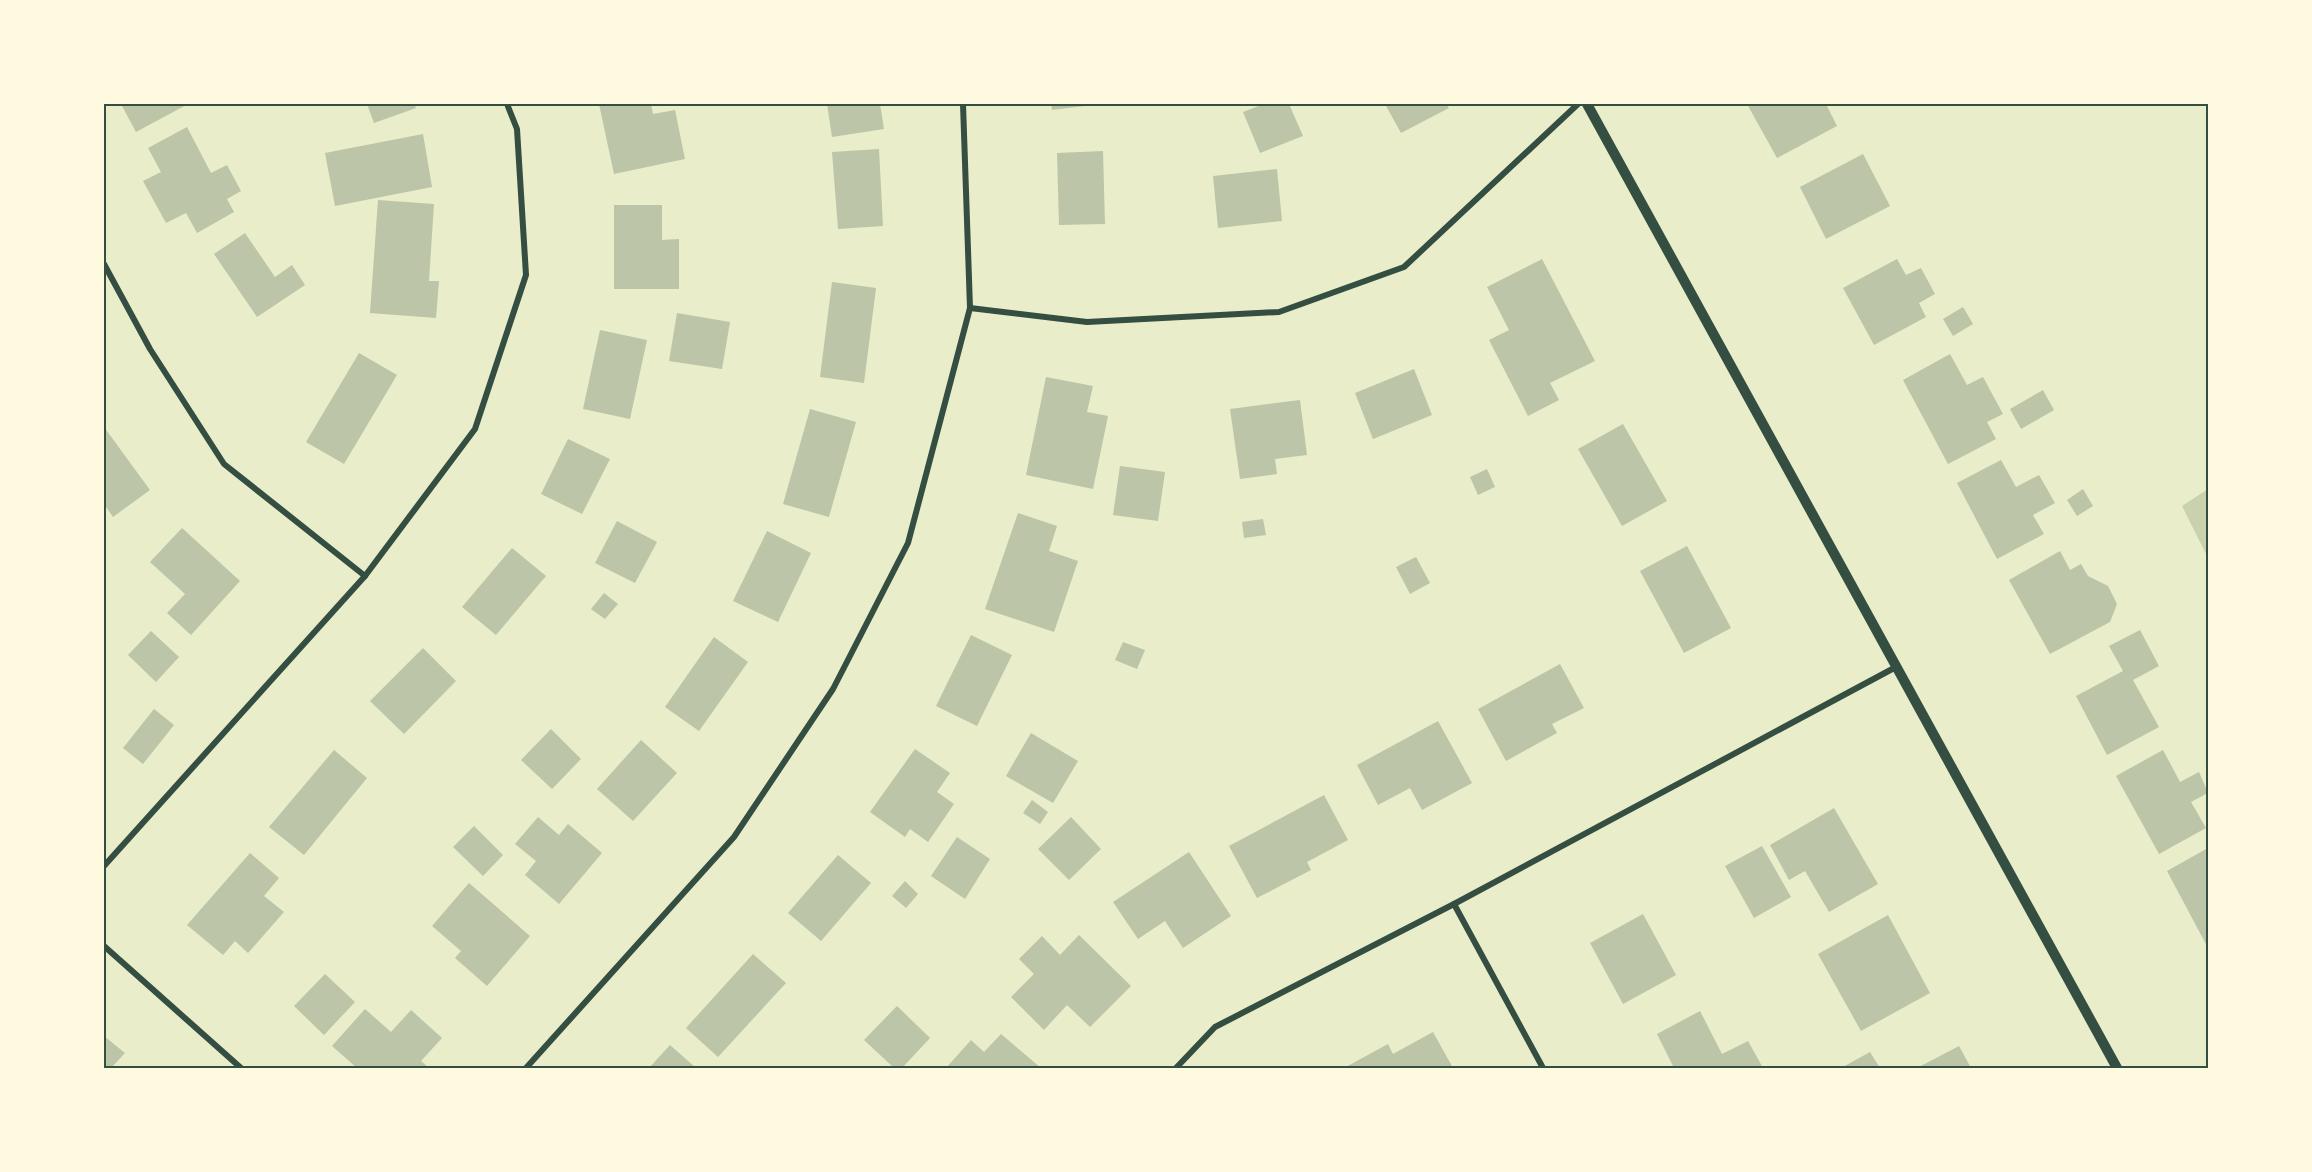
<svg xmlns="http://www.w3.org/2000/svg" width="2312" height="1172" font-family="Overpass,sans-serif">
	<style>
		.green { fill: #cad2ad }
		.building { fill: #bcc5a7 }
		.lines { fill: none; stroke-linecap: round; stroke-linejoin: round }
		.minor { stroke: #344e41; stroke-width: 6 }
		.tertiary { stroke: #344e41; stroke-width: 10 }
		.neatline { fill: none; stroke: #344e41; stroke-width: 2 }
	</style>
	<rect width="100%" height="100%" fill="#e9edc9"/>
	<path class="green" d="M2208,489V558L2182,506Z"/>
	<g class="building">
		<path d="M121,104H188L136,132Z"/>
		<path d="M367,104H414L416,108L374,123Z"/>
		<path d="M599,104H651L653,114L675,110L685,159L614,174Z"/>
		<path d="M827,104H880L884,129L832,137Z"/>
		<path d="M1051,104H1093V105L1052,110Z"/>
		<path d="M1264,104H1289L1303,136L1260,153L1243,112Z"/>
		<path d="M1385,104H1446L1449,108L1401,133Z"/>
		<path d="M1747,104H1826L1837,126L1777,158Z"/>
		<path d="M187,127L211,173L227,165L241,191L227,199L234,212L197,233L186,213L166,223L143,181L161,172L148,148Z"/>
		<path d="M423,134L432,187L335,206L325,153Z"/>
		<path d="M879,149L883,226L838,229L832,152Z"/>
		<path d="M1103,151L1105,224L1059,225L1057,153Z"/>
		<path d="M1863,154L1890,206L1826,239L1800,187Z"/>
		<path d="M1277,169L1282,221L1218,228L1213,176Z"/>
		<path d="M378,200L434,204L429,281H439L436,318L370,313Z"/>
		<path d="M614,205H662V240L679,239V289H614Z"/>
		<path d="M245,233L275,277L292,265L305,285L257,317L214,254Z"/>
		<path d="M1542,259L1595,361L1550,383L1559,400L1528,416L1489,340L1509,330L1487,287Z"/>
		<path d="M1897,259L1906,275L1921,268L1935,294L1919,303L1926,317L1874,345L1843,288Z"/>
		<path d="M832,282L876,288L864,383L820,377Z"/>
		<path d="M1963,307L1973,324L1953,336L1943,319Z"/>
		<path d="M677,313L730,322L722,369L669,361Z"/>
		<path d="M600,330L647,340L630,419L583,409Z"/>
		<path d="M359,353L397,375L344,464L306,442Z"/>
		<path d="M1950,354L1967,385L1983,377L2003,414L1987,422L1996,439L1948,464L1903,380Z"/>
		<path d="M1414,369L1432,415L1373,439L1355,393Z"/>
		<path d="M1046,377L1093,386L1087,412L1108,416L1093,489L1026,475Z"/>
		<path d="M2043,390L2054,410L2021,429L2010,409Z"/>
		<path d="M1300,400L1307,455L1275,459L1277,474L1240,479L1230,409Z"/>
		<path d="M810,409L856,422L829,517L783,504Z"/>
		<path d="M1623,424L1667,501L1622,526L1578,449Z"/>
		<path d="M104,427L150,490L113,517L104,504Z"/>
		<path d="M568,439L610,459L582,514L541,494Z"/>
		<path d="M2001,460L2016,487L2039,475L2055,503L2033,515L2044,534L1997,559L1957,483Z"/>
		<path d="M1120,466L1165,472L1158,521L1113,515Z"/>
		<path d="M1487,469L1495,487L1478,495L1470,477Z"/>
		<path d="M2083,489L2093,506L2077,516L2067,500Z"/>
		<path d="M1018,513L1057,526L1049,551L1078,561L1054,632L985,609Z"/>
		<path d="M1263,519L1266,535L1244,538L1242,522Z"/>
		<path d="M617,521L657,542L635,583L595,563Z"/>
		<path d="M182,528L240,581L191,635L167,613L185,594L150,562Z"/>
		<path d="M767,531L811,553L778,622L733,601Z"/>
		<path d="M1687,546L1731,628L1684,653L1640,571Z"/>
		<path d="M512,548L546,576L496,635L462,607Z"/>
		<path d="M2060,551L2070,570L2081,564L2088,576L2108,586L2117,604L2110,622L2050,654L2009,580Z"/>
		<path d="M1416,557L1430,583L1410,594L1396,567Z"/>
		<path d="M604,593L618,604L605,619L591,609Z"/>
		<path d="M2140,630L2159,666L2133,680L2159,727L2107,755L2076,696L2123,671L2109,646Z"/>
		<path d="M151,631L179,657L156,682L128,655Z"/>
		<path d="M971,635L1012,655L977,726L936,706Z"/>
		<path d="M714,637L748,662L699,731L665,707Z"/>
		<path d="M1123,642L1145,650L1137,669L1115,660Z"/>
		<path d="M423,648L456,681L404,734L370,701Z"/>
		<path d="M1560,664L1584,708L1552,724L1557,733L1506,761L1478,709Z"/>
		<path d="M154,709L174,725L143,764L123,748Z"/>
		<path d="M1438,721L1472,783L1422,810L1410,788L1378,805L1357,765Z"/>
		<path d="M551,729L581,759L552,789L521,760Z"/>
		<path d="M1031,733L1078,761L1053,803L1006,776Z"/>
		<path d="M641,740L677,773L633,821L597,789Z"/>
		<path d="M915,749L950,773L937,792L954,804L928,842L910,829L905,837L870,812Z"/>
		<path d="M334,750L367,778L304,855L269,827Z"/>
		<path d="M2163,750L2180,782L2199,772L2208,793L2191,802L2206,828L2159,854L2116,776Z"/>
		<path d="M1324,795L1348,840L1307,862L1311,870L1257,898L1229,846Z"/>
		<path d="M1032,800L1048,812L1040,824L1023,813Z"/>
		<path d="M1834,808L1878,884L1829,912L1805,871L1789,880L1770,845Z"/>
		<path d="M538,817L559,835L568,824L602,853L559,904L525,875L536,861L515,844Z"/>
		<path d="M1071,817L1101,849L1069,880L1038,849Z"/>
		<path d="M474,826L503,855L483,876L453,847Z"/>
		<path d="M957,837L990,859L965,899L931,876Z"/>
		<path d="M1762,846L1791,897L1754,918L1725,866Z"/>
		<path d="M2208,848V948L2167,871Z"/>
		<path d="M1189,852L1231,916L1183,948L1165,921L1138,939L1113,902Z"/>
		<path d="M250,853L279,878L264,896L284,912L248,953L235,941L223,955L187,925Z"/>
		<path d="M838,855L871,883L821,941L788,913Z"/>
		<path d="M905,881L918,894L906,908L892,896Z"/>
		<path d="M469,883L530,936L487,986L455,958L461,951L432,926Z"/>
		<path d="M1643,914L1676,975L1623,1004L1590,943Z"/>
		<path d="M1888,915L1930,993L1861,1031L1818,954Z"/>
		<path d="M1079,935L1131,986L1090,1027L1067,1005L1044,1030L1011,997L1034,974L1019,959L1042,936L1060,955Z"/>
		<path d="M753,954L786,983L718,1057L686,1028Z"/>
		<path d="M325,974L355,1002L324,1035L294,1006Z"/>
		<path d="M897,1006L930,1038L902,1068H894L864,1040Z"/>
		<path d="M365,1009L391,1032L411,1010L442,1038L421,1061L429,1068H357L332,1046Z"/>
		<path d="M1700,1011L1722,1054L1748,1041L1763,1068H1674L1657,1034Z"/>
		<path d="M1433,1032L1453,1068H1344L1388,1044L1393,1054Z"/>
		<path d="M1001,1034L1041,1068H946L971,1040L984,1052Z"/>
		<path d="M104,1036L125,1053L111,1068H104Z"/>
		<path d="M670,1045L696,1068H649Z"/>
		<path d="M1959,1046L1971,1068H1917Z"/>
		<path d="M1870,1052L1880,1068H1841Z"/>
	</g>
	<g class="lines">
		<g class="minor">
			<path d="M104,264L150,349L224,464L365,576"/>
			<path d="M970,308L1087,322L1279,312L1404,267L1578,104"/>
			<path d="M104,866L365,576L475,429L526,275L517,129L507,104"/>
			<path d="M1454,904L1543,1068"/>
			<path d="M104,946L241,1068"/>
			<path d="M526,1068L734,837L833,689L908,543L970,308L963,104"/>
			<path d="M1176,1068L1215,1027L1454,904L1896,667"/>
		</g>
		<path class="tertiary" d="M1587,104L2117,1068"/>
	</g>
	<rect width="2312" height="1172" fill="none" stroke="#fefae0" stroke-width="210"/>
	<rect x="105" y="105" width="2102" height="962" class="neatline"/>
</svg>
